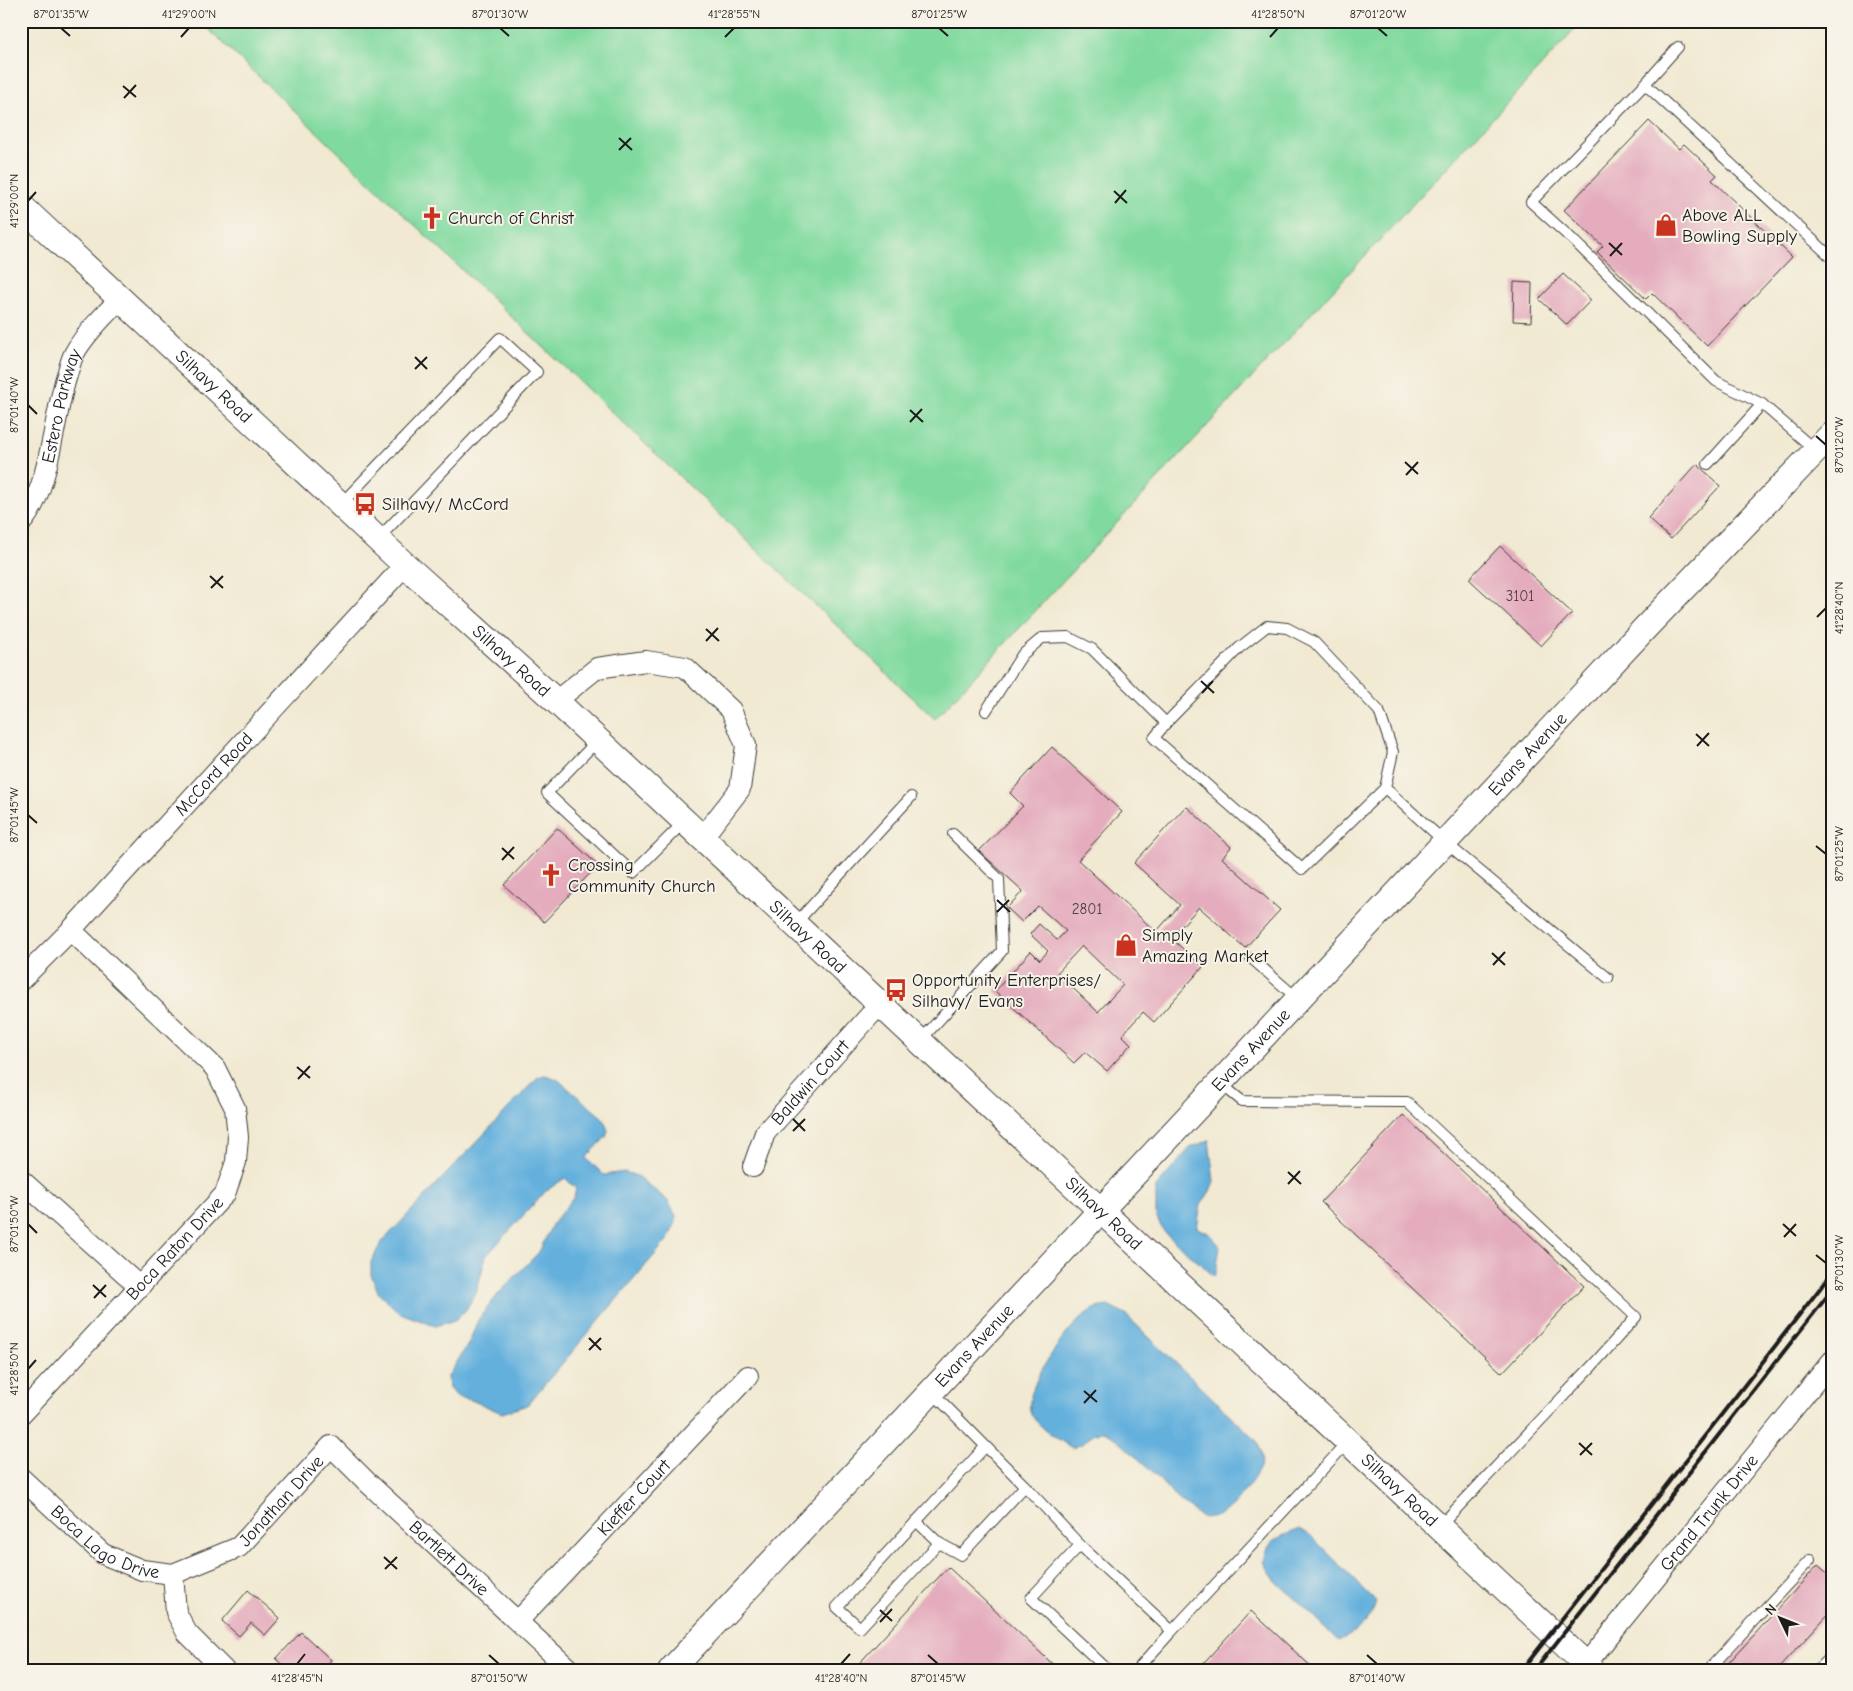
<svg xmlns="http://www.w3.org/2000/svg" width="1853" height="1691" font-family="'Comic Neue',sans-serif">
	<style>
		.green { fill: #80da9f; stroke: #4e7b5e }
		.water { fill: #64b0dd; stroke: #40667c }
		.building { fill: #e4acbd; fill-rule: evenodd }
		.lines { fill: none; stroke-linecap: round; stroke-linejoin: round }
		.service-casing { stroke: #3c3b37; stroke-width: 12 }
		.minor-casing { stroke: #3c3b37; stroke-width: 22 }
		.tertiary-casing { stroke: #3c3b37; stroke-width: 27 }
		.service { stroke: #fff; stroke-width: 10 }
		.minor { stroke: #fff; stroke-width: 20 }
		.tertiary { stroke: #fff; stroke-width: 25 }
		.rail { stroke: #1c1c1c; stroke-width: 4 }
		.ticks { fill: none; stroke: #1c1c1c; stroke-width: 2 }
		.labels { text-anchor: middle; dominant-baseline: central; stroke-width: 4; stroke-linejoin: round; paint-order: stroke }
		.number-label { font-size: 15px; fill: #4e4044 }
		.poi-label { font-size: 18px; fill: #1c1c1c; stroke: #f7f3e8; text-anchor: start }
		.street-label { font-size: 18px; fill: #1c1c1c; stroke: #f7f3e8 }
		.neatline { fill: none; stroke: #1c1c1c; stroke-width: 2 }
		.ticks-label { font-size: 12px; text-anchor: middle; fill: #1c1c1c }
	</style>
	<rect width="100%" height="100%" fill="#f7f3e8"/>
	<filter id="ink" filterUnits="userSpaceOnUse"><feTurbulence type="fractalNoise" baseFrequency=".02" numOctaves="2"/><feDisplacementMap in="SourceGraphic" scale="10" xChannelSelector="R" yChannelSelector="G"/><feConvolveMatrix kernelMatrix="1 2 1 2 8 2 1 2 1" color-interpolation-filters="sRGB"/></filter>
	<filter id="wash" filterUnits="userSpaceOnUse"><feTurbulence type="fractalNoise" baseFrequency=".0096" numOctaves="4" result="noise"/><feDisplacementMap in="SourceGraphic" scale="20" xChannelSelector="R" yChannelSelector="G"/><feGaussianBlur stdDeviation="1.12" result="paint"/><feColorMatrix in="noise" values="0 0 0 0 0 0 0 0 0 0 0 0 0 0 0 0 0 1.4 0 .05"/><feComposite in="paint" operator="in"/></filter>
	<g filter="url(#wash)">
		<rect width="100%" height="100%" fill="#f1e9d2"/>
		<path class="green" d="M200,21H1583L935,719Z"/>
		<g class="water">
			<path d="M545,1075L557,1079L604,1119L608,1131L606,1137L586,1158L604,1175L624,1172L637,1176L668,1201L677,1218L669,1238L527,1405L502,1413L471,1400L458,1397L449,1389L448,1376L469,1343L478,1320L500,1292L539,1252L553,1223L574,1197L576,1189L565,1178L546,1191L486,1256L476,1293L465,1311L455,1320L435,1326L400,1313L379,1294L371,1275V1262L381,1243L538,1077Z"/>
			<path d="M1209,1140L1214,1181L1210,1191L1201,1205L1197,1228L1209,1233L1220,1246L1216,1272L1214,1276L1164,1232L1156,1216V1187L1190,1148Z"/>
			<path d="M1108,1306L1126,1315L1257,1441C1259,1447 1262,1453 1262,1460C1261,1473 1233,1508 1221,1515C1215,1517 1208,1517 1202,1518L1173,1495L1152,1471L1114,1437L1104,1432L1094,1433L1084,1443L1072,1448C1060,1440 1032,1424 1030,1410C1025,1384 1071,1321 1093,1309C1097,1307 1104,1307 1108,1306Z"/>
			<path d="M1300,1529L1310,1535L1376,1601C1372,1622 1356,1633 1338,1641L1295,1598L1276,1582L1264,1562C1268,1537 1279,1538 1300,1529Z"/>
		</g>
		<g id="blocks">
			<g class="building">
				<path d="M1649,121L1679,149L1684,144L1717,175L1712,180L1792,257L1707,346L1652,293L1646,299L1597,252L1603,246L1564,210Z"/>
				<path d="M1563,274L1591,300L1567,325L1539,299Z"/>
				<path d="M1514,282L1532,283L1531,322L1513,321Z"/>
				<path d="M1697,464L1720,486L1671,539L1648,518Z"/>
				<path d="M1500,546L1572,613L1541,646L1469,579Z"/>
				<path d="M1052,747L1122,812L1078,860L1156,932L1180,905L1134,863L1186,806L1231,847L1222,858L1280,910L1245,948L1199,907L1171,938L1203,967L1154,1022L1143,1012L1122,1035L1131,1044L1107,1071L1085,1052L1074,1063L995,991L1031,951L1040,960L1048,951L1030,934L1039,924L1057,940L1066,931L1038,906L1022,922L1007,908L1023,891L979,851L1023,806L1010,793ZM1082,946L1123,985L1098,1012L1057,973Z"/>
				<path d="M557,828L598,865L544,922L504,885Z"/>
				<path d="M1403,1115L1584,1286L1502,1373L1321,1202Z"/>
				<path d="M1818,1565L1832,1577V1610L1777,1670H1722Z"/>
				<path d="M948,1567L1059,1670H853Z"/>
				<path d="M248,1590L280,1618L265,1635L251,1623L239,1636L222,1621Z"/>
				<path d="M1251,1611L1315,1670H1197Z"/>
				<path d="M301,1632L331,1660L323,1670H288L276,1659Z"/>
			</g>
		</g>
	</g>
	<g filter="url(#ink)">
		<use href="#blocks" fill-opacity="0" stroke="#3c3b37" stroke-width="1"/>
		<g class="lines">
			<defs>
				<g id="service">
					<path d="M1645,84L1678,47"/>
					<path d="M1815,450L1762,404L1716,381L1573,240L1531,202L1645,84L1832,258"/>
					<path d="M1708,464L1762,404"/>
					<path d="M341,504L500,338L537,372L378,539"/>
					<path d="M986,711L1022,655L1042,638L1068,637L1092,649L1166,723L1239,648L1267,626L1287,628L1314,642L1379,711L1393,752L1385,788L1445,842L1608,978"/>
					<path d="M1166,723L1154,738L1302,869L1385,788"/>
					<path d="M597,741L547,793L633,873L684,822"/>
					<path d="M795,924L911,797"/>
					<path d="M1251,958L1298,999"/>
					<path d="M920,1041L1002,951L999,879L953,834"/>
					<path d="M1220,1083L1242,1101L1407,1102L1636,1317L1592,1366L1439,1527"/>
					<path d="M931,1391L1025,1486L1080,1545L1172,1631L1347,1443"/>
					<path d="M985,1447L837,1607L860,1628L939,1543L961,1555L1025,1486"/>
					<path d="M916,1521L939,1543"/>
					<path d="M1080,1545L1031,1598L1108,1670"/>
					<path d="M1137,1670L1172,1631"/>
					<path d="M1708,1670L1810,1560"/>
					<path d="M1817,1670L1832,1655"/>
				</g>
				<g id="minor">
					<path id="s1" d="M21,523C50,491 53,418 67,375C69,368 71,360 74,354C84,335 106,313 121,298"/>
					<path d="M556,701L597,668L646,661L685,667L731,710L746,745L740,789L702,838"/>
					<path id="s2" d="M21,980L71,930L405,565"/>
					<path id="s3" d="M753,1167L765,1133L880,1004"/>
					<path d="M21,1180L140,1287"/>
					<path id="s4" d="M21,1414L225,1194L236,1162L238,1137L235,1108L215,1068L71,930"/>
					<path id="s5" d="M21,1478L103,1554L142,1570L173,1574L239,1547L331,1446L367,1482L570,1670"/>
					<path d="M173,1574L176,1612L187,1633L224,1670"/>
					<path id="s6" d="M519,1620L748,1376"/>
					<path id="s7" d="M1586,1664L1832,1361"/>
				</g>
				<g id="tertiary">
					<path id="s8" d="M21,206L405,565L556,701L1592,1670"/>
					<path id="s9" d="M671,1670L1646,627L1832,434"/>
				</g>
			</defs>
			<use href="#service" class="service-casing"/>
			<use href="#minor" class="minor-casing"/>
			<use href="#tertiary" class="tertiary-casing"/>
			<use href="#service" class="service"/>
			<use href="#minor" class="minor"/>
			<use href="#tertiary" class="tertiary"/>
			<g class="rail">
				<path d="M1522,1670L1832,1273"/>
				<path d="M1535,1670L1832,1290"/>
			</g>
		</g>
	</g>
	<path class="ticks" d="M61,28L70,36M500,28L509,36M939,28L948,36M1378,28L1387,36M181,37L189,28M725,37L734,28M1270,37L1278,28M123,86L136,97M124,98L136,85M619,138L632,150M619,150L631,138M1114,191L1127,203M28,201L36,192M1115,203L1126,190M1609,243L1622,255M1610,256L1622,243M415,357L427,369M415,369L427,357M28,405L37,414M910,410L923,422M910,422L922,409M1816,436L1826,445M1405,462L1418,474M1406,475L1418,462M210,576L223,588M211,588L223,576M1817,617L1826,608M706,629L719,641M706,641L718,628M1201,681L1214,693M1202,693L1213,681M1696,734L1709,746M1697,746L1709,733M28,815L37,823M1816,846L1826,854M502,848L514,859M502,860L514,847M997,900L1010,912M997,912L1009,900M1492,953L1505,965M1493,965L1505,952M297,1067L310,1078M298,1079L310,1066M793,1119L805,1131M793,1131L805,1119M1288,1172L1301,1184M1288,1184L1300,1171M28,1224L37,1233M1783,1224L1796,1236M1784,1237L1796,1224M1816,1255L1826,1263M93,1285L106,1297M94,1298L106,1285M589,1338L601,1350M589,1350L601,1338M28,1369L36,1360M1084,1391L1097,1402M1084,1403L1096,1390M1579,1443L1592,1455M1580,1455L1592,1443M384,1557L397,1569M385,1569L397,1557M880,1610L892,1621M880,1622L892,1609M489,1655L499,1664M928,1655L938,1664M1367,1655L1377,1664M297,1664L305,1654M841,1664L850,1654"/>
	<defs>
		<symbol id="church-bare" viewBox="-9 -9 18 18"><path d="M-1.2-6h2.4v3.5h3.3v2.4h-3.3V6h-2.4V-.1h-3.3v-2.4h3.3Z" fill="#c8321e" stroke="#f7f3e8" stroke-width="2.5" paint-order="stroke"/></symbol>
		<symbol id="shop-bare" viewBox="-9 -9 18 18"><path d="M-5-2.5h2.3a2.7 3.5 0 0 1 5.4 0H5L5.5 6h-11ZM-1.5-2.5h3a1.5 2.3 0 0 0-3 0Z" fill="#c8321e" stroke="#f7f3e8" stroke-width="2.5" paint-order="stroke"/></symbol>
		<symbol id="bus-bare" viewBox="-9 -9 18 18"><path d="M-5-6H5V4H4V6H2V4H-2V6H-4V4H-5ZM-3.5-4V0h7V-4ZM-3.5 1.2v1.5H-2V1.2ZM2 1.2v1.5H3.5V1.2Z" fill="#c8321e" stroke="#f7f3e8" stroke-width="2.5" paint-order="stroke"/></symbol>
	</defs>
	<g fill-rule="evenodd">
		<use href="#church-bare" x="416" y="202" width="32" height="32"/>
		<use href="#shop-bare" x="1650" y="209" width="32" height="32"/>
		<use href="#bus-bare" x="349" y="488" width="32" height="32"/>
		<use href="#church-bare" x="535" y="859" width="32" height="32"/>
		<use href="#shop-bare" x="1110" y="929" width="32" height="32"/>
		<use href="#bus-bare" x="880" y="974" width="32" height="32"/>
	</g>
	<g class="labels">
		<g class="number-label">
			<text x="1520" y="596">3101</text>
			<text x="1087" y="909">2801</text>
		</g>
		<g class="poi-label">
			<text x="1682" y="215">Above ALL<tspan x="1682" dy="21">Bowling Supply</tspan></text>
			<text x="448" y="218">Church of Christ</text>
			<text x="382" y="504">Silhavy/ McCord</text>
			<text x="568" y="865">Crossing<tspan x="568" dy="21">Community Church</tspan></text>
			<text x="1142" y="935">Simply<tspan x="1142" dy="21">Amazing Market</tspan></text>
			<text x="912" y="980">Opportunity Enterprises/<tspan x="912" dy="21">Silhavy/ Evans</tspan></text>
		</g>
		<g class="street-label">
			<text stroke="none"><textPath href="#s8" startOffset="264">Silhavy Road</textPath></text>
			<text stroke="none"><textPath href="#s1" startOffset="125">Estero Parkway</textPath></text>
			<text stroke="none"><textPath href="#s8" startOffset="669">Silhavy Road</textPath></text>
			<text stroke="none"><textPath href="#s9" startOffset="1254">Evans Avenue</textPath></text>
			<text stroke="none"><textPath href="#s2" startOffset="282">McCord Road</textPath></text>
			<text stroke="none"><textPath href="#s8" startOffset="1074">Silhavy Road</textPath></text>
			<text stroke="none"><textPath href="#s9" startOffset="849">Evans Avenue</textPath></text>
			<text stroke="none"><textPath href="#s3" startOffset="104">Baldwin Court</textPath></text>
			<text stroke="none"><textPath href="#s8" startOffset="1479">Silhavy Road</textPath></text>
			<text stroke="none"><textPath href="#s4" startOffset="226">Boca Raton Drive</textPath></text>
			<text stroke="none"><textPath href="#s9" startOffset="444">Evans Avenue</textPath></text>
			<text stroke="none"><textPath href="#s8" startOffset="1884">Silhavy Road</textPath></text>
			<text stroke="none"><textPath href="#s6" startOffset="168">Kieffer Court</textPath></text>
			<text stroke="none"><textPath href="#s5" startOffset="319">Jonathan Drive</textPath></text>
			<text stroke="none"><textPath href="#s7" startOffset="195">Grand Trunk Drive</textPath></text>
			<text stroke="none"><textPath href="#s5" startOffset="108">Boca Lago Drive</textPath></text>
			<text stroke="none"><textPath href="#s5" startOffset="556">Bartlett Drive</textPath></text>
		</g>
	</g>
	<rect width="1853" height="1691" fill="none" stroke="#f7f3e8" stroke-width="55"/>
	<g transform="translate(1780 1618) rotate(313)" stroke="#f7f3e8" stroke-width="4" paint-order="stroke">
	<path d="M0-4L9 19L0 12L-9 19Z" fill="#1c1c1c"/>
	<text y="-8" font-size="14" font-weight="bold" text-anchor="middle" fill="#1c1c1c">N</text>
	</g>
	<rect x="28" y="28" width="1798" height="1636" class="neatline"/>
	<g class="ticks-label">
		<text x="61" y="18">87°01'35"W</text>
		<text x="189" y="18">41°29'00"N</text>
		<text x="500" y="18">87°01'30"W</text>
		<text x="734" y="18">41°28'55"N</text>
		<text x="939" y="18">87°01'25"W</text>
		<text x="1278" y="18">41°28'50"N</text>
		<text x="1378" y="18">87°01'20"W</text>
		<text transform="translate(14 201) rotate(-90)" y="4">41°29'00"N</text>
		<text transform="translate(14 405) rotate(-90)" y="4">87°01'40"W</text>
		<text transform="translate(1839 445) rotate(-90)" y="4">87°01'20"W</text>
		<text transform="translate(1839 608) rotate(-90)" y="4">41°28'40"N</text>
		<text transform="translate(14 815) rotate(-90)" y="4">87°01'45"W</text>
		<text transform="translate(1839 854) rotate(-90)" y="4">87°01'25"W</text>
		<text transform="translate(14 1224) rotate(-90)" y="4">87°01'50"W</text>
		<text transform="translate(1839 1263) rotate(-90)" y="4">87°01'30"W</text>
		<text transform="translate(14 1369) rotate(-90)" y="4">41°28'50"N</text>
		<text x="297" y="1682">41°28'45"N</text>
		<text x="499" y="1682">87°01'50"W</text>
		<text x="841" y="1682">41°28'40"N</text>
		<text x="938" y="1682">87°01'45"W</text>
		<text x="1377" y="1682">87°01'40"W</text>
	</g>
</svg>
